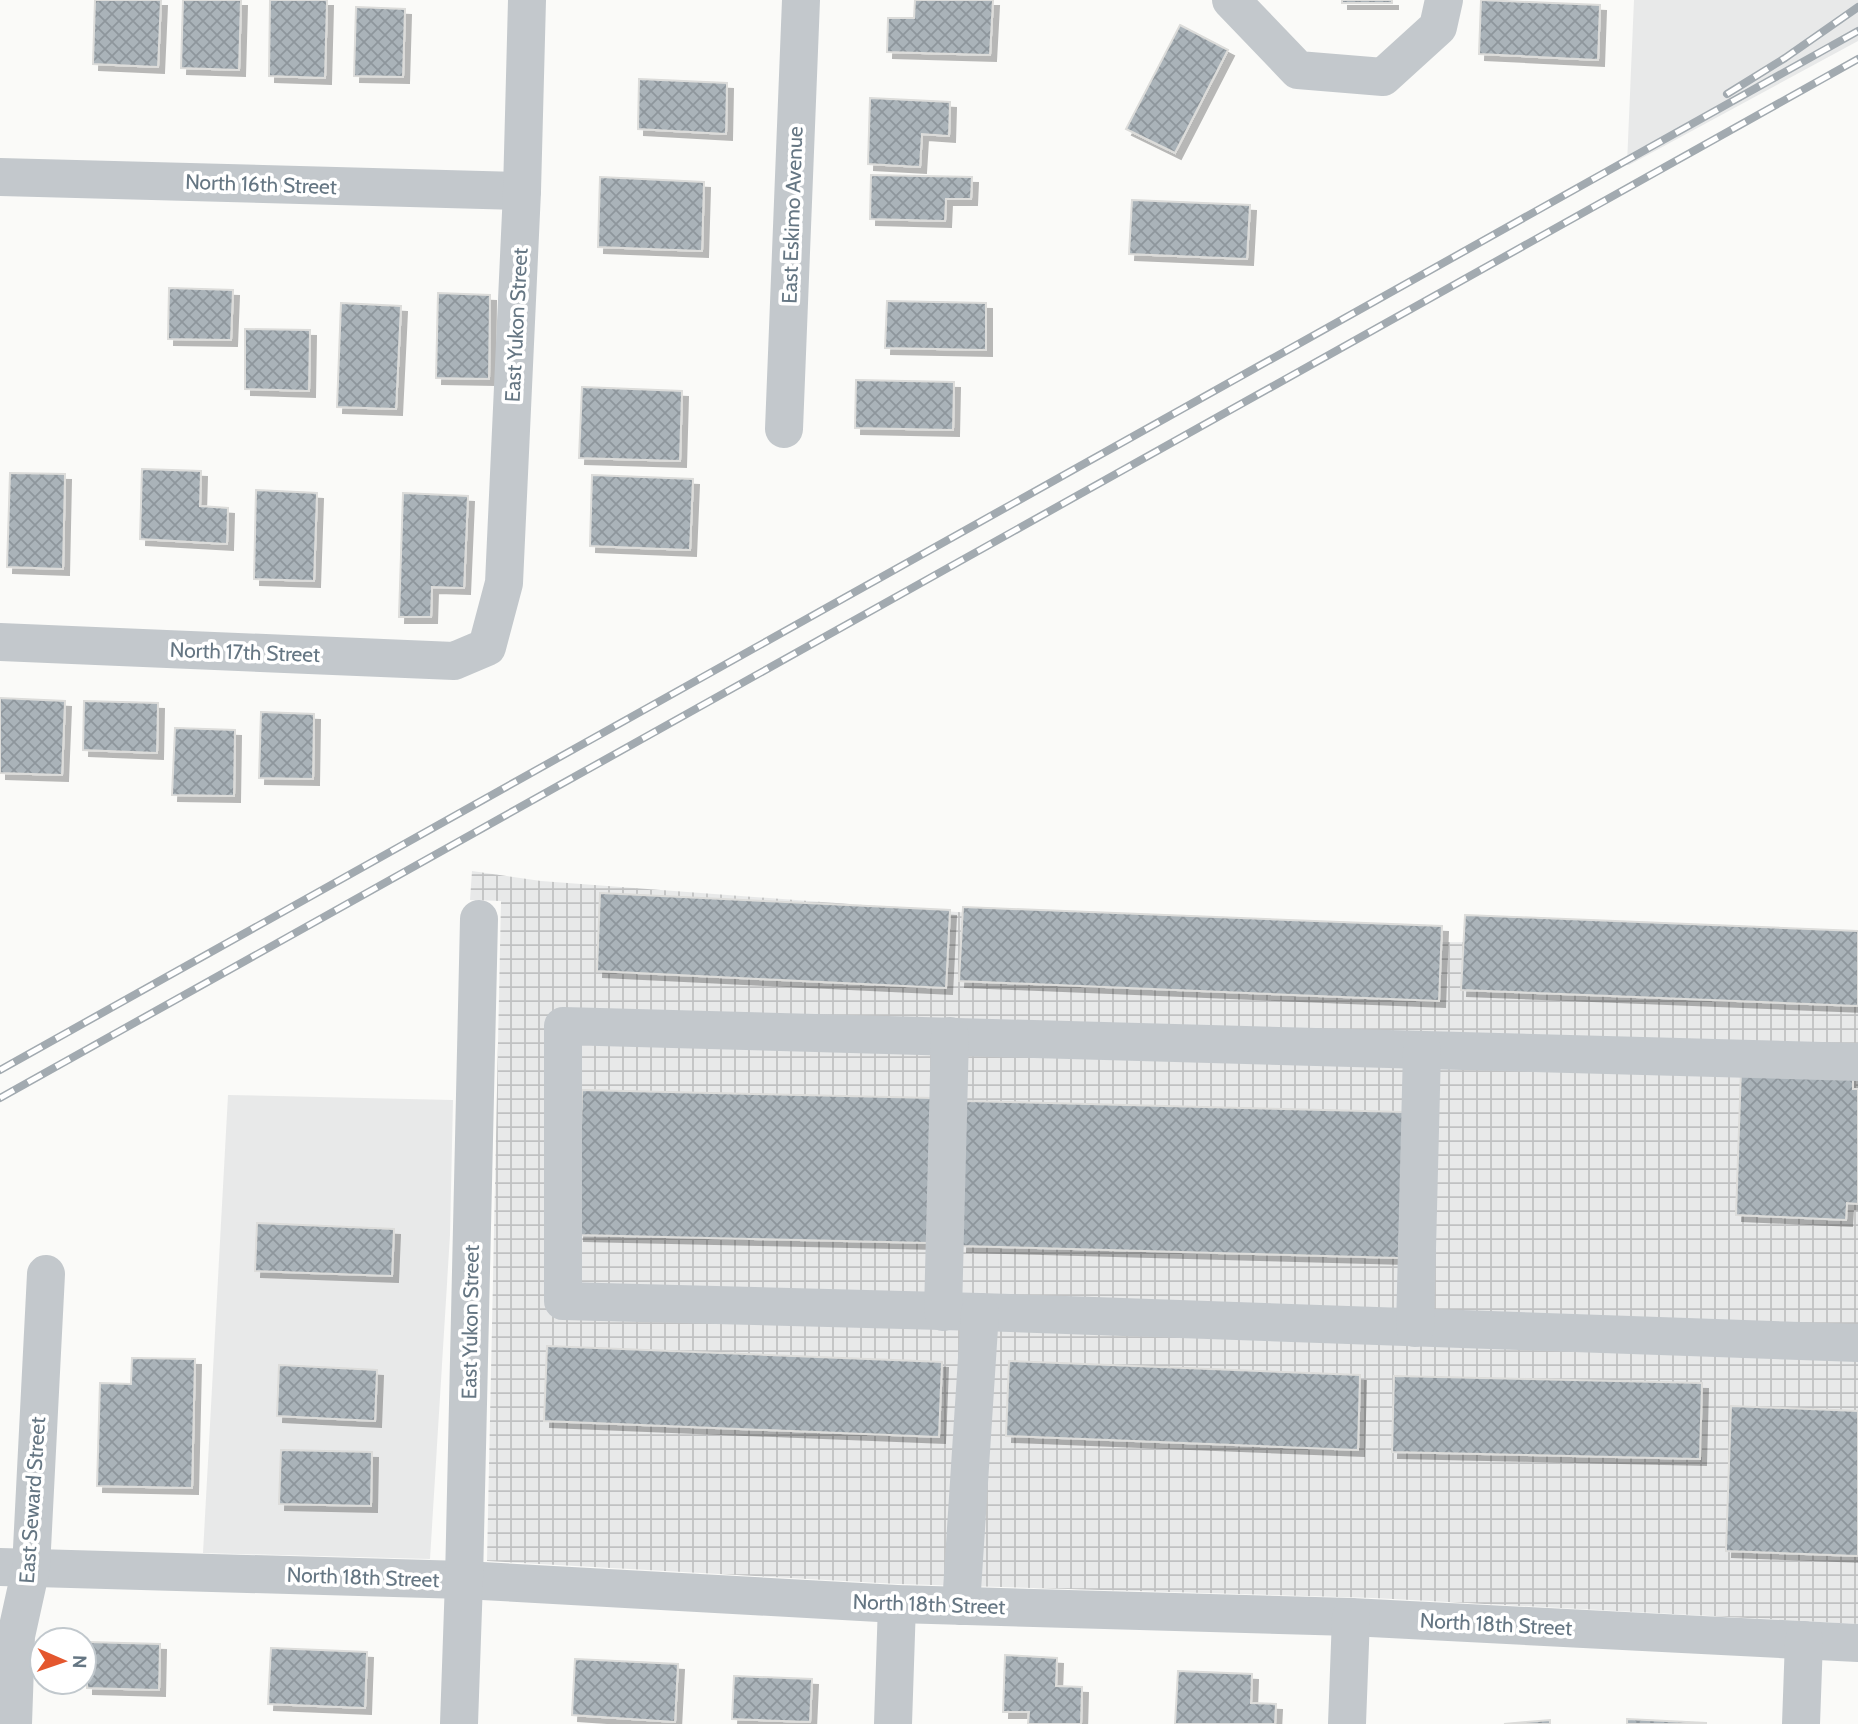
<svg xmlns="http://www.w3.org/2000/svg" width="1858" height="1724" font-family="Cabin,sans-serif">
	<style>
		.built { fill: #e8e9e9 }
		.industrial { fill: url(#industrial-grid) }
		.building { fill: url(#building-cross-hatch); stroke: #dcdcda; stroke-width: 2; filter: url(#shadow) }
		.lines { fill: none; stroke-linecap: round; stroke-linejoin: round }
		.minor { stroke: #c3c8cc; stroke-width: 38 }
		.rail-casing { stroke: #a2aab0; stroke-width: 8 }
		.rail { stroke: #fff; stroke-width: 5; stroke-dasharray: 16; stroke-linecap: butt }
		.labels { text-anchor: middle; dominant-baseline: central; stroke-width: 7; stroke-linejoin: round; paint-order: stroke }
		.street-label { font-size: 21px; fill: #657683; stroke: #fff }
	</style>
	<defs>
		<pattern id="industrial-grid" width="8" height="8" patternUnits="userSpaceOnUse" patternTransform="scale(1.75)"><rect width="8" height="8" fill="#e8e9e9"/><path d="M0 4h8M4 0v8" fill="none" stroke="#c0c1c2"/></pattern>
		<pattern id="building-cross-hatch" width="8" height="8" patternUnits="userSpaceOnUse" patternTransform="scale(1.75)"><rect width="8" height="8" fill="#aab3b9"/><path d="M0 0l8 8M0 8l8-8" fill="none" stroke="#8e969c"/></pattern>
		<filter id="shadow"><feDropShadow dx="6" dy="6" stdDeviation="0" flood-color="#0004"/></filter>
	</defs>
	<rect width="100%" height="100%" fill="#fafaf8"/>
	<g class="built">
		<path d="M1634,0H1858V41L1629,165H1625L1627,164Z"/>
		<path d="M228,1095L453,1100L450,1235L430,1559L203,1553Z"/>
	</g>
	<path class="industrial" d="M472,871L541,881L1412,946L1417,942L1858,944V1624L1374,1598L898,1584L487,1561L501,901L470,900Z"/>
	<g class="building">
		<path d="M95,0H161L158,67L93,64Z"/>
		<path d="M183,0H241L239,70L181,68Z"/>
		<path d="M270,0H327L325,78L269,76Z"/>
		<path d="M915,0H993L990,55L887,52L888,18H914Z"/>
		<rect x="1342" y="0" width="50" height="3"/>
		<path d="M1481,0L1600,5L1598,60L1479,54Z"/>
		<path d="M356,7L405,9L403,77L354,76Z"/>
		<path d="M1180,25L1228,50L1175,153L1126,129Z"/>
		<path d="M639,79L727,83L726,134L638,129Z"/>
		<path d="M870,98L950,102L949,136L922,134L920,167L868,164Z"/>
		<path d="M871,175L972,177L971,199H946L945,221L870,219Z"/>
		<path d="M600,177L704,182L702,251L598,247Z"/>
		<path d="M1132,200L1250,205L1247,259L1129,254Z"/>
		<path d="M169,288L233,290L231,340L168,339Z"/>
		<path d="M438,293L490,295L489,379L436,378Z"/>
		<path d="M887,301L986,303V350L885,348Z"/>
		<path d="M341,303L401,306L396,409L337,407Z"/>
		<path d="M245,329L310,330L309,391L245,389Z"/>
		<path d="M856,380L954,382L953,430L855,428Z"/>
		<path d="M582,387L682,391L680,461L579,458Z"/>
		<path d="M142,469L201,471L200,506L228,508L227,544L140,539Z"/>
		<path d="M10,473L65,474L63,569L7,567Z"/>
		<path d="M592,475L693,479L690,550L590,546Z"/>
		<path d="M256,490L317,493L314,581L254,579Z"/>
		<path d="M403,493L468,496L464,588L432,587L431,617H399Z"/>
		<path d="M0,698L65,701L62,775L0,773Z"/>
		<path d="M84,701L158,703L157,753L83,750Z"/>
		<path d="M261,712L314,714L313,779L259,778Z"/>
		<path d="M175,728L235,730L234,796L172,795Z"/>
		<path d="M600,893L950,910L946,988L597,971Z"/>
		<path d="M963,907L1442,926L1439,1001L959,981Z"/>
		<path d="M1465,915L1858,931V1006L1461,990Z"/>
		<path d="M1741,1070L1853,1075V1089H1858V1204L1847,1203L1846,1220L1736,1215Z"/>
		<path d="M582,1090L933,1098L930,1243L578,1235Z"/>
		<path d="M965,1101L1404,1112L1399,1258L961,1246Z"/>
		<path d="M257,1223L394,1229L392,1276L255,1271Z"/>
		<path d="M547,1346L942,1362L939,1437L544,1421Z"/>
		<path d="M132,1358L195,1359L192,1488L97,1486L100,1383L131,1384Z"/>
		<path d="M1009,1361L1360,1375L1358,1450L1006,1436Z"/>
		<path d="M279,1365L377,1370L375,1421L277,1416Z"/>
		<path d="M1394,1376L1702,1383L1700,1459L1392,1452Z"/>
		<path d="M1731,1406L1858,1411V1556L1726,1551Z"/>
		<path d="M281,1450L372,1452L371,1506L279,1504Z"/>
		<path d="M87,1642L160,1644L159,1690L87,1688Z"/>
		<path d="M271,1648L367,1652L365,1708L268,1704Z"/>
		<path d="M1005,1655L1057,1658L1056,1686L1082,1687L1081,1724H1028L1029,1712H1003Z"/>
		<path d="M575,1659L678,1664L675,1722L572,1715Z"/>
		<path d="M1178,1671L1252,1674L1251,1703L1276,1704L1275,1724H1175Z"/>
		<path d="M734,1676L812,1679L810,1722L732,1719Z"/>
		<path d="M1627,1719L1706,1723V1724H1627Z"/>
		<path d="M1550,1720V1724H1504Z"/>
	</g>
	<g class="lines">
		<g class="minor">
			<path d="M1231,0L1298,70L1383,77L1438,27L1444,0"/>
			<path d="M0,177L522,191"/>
			<path d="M784,429L801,0"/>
			<path d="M0,642L454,661L487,647L504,583L522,191L527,0"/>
			<path d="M1858,1062L563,1026V1301L980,1312L1858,1343"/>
			<path d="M943,1312L950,1036"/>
			<path d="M1415,1328L1422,1050"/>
			<path d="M0,1567L464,1580L897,1604L1351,1617L1858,1643"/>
			<path d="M961,1606L980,1312"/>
			<path d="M13,1724L16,1636L31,1568L46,1274"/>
			<path d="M459,1724L464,1580L479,919"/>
			<path d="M893,1724L897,1604"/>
			<path d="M1347,1724L1351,1617"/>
			<path d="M1801,1724L1804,1640"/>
		</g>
		<defs>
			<g id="rail">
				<path d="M1727,94L1785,58L1858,7"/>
				<path d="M0,1070L1858,31"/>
				<path d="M0,1098L1858,59"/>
			</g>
		</defs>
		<use href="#rail" class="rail-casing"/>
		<use href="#rail" class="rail"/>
	</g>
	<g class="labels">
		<g class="street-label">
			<text transform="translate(261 184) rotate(2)">North 16th Street</text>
			<text transform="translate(792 215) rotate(-88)">East Eskimo Avenue</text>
			<text transform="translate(516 325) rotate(-87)">East Yukon Street</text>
			<text transform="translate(245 652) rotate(2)">North 17th Street</text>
			<text transform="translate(470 1322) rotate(-89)">East Yukon Street</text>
			<text transform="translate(32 1500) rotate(-86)">East Seward Street</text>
			<text transform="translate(363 1577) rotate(2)">North 18th Street</text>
			<text transform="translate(929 1604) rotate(2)">North 18th Street</text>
			<text transform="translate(1496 1624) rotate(3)">North 18th Street</text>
		</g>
	</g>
	<g transform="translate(63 1661) rotate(92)"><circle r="33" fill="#ffffff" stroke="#c1c8cd" stroke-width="2"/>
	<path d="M0-5L12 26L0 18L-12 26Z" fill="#e4572e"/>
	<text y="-10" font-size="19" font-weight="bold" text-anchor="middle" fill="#657683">N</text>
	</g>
</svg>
